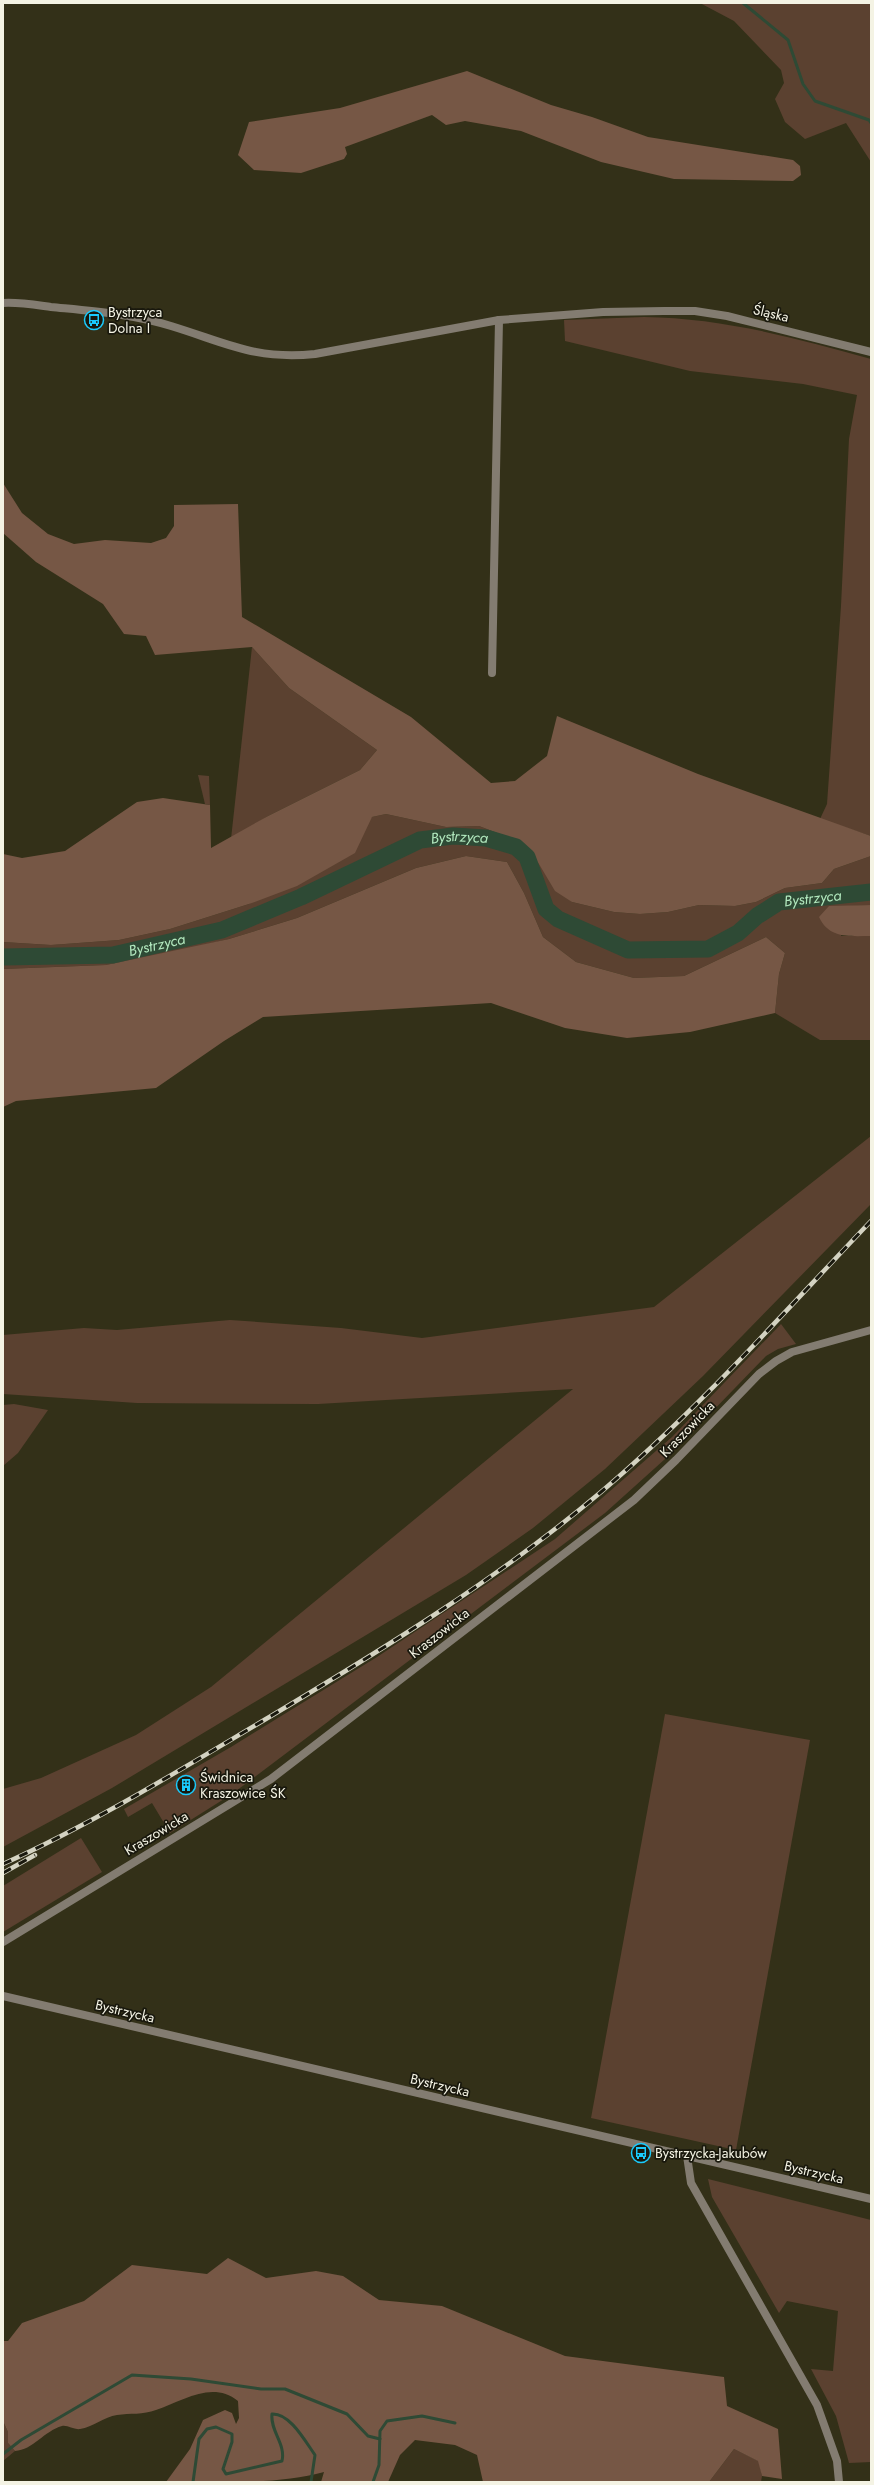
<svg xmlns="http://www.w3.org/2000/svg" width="874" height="2485" font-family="Jost,sans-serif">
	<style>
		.green { fill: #5b4130 }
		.forest { fill: #765745 }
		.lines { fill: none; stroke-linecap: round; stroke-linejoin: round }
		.stream { stroke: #2e4a35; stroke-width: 3 }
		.river { stroke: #2e4a35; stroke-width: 17 }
		.minor { stroke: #837c71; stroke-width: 8 }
		.tertiary { stroke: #837c71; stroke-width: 8 }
		.rail-casing { stroke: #d4d3c2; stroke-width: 4.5 }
		.rail { stroke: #19180d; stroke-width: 3; stroke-dasharray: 9; stroke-linecap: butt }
		.labels { text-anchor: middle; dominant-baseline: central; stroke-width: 3.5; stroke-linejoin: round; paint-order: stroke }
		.poi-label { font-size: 14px; fill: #f4f3e4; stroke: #19180d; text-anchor: start }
		.street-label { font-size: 14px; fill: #f4f3e4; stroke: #19180d }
		.water-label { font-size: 15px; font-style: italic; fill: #b2e8be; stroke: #19180d }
	</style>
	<rect width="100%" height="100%" fill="#333018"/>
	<g class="green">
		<path d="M700,3H871V162L846,123L805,139L785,122L775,99L784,83L781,70L734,21Z"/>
		<path d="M644,317C722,318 796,338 871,359V836L820,819L827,804L841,606L849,439L857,395L803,384L690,371L565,341L564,320Z"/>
		<path d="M252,647L289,688L377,750L360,770L268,816L231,839Z"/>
		<path d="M198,775L209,776L210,805L205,804Z"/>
		<path d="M386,814L446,827L479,826L523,843L572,902L614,912L640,914L668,912L699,905L735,906L756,902L785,888L822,883L834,869L871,856V905L851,906L841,936H871V1040H820L775,1013L779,974L785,953L766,937L684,976L634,978L576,962L543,937L524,893L507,862L466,856L416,868L297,918L229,939L166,954L106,965L3,969V942L51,945L119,940L170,929L249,904L372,817Z"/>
		<path d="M871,1136V1204L703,1376L605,1469L533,1528L466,1575L112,1788L3,1847V1789L41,1778L136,1735L211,1687L573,1389L318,1404L137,1403L3,1394V1335L84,1328L117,1330L230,1320L341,1328L422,1338L654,1307Z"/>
		<path d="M781,1324L796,1344L778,1349L766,1356L675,1450L605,1513L232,1794L170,1833L152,1803L128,1817L124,1809L231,1747L377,1657L555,1539L672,1437Z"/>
		<path d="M14,1404L48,1410L18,1453L3,1466V1405Z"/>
		<path d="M665,1714L810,1740L736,2150L591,2118Z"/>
		<path d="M81,1838L102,1872L3,1932V1886Z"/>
		<path d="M708,2179L871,2220V2462L849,2463L836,2416L811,2369L833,2371L838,2311L787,2301L779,2313L712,2197Z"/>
		<path d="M3,2421L8,2432V2443L15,2451L3,2461Z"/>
		<path d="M734,2449L759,2461L762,2476L761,2482H709Z"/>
	</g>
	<g class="forest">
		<path d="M467,71L551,105L592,117L648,137L793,160L800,166L801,175L793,181L674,179L601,162L521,131L465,121L446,125L432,115L345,147L347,154L344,159L301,173L254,170L238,155L249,122L340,108Z"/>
		<path d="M3,483L22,513L48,534L74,544L105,540L151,543L166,538L174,526V505L238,504L242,617L411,717L491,783L515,781L547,756L557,716L698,774L871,836V856L834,869L822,883L785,888L756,902L735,906L699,905L668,912L640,914L614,912L572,902L555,891L539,864L523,843L479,826L446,827L386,814L372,817L355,853L297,886L249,904L170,929L119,940L51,945L3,942V854L22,858L65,851L137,802L163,798L210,805L211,848L268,816L360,770L377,750L289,688L252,647L155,655L146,636L124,634L103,604L36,562L3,533Z"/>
		<path d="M466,856L507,862L524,893L543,937L576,962L634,978L684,976L766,937L785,953L779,974L775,1013L690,1032L627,1038L565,1028L491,1003L263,1017L224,1041L156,1088L16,1101L3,1107V969L106,965L229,939L297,918L416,868Z"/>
		<path d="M871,905V936C850,936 829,939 819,917L829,906Z"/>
		<path d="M228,2258L266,2278L316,2271L343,2276L379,2300L442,2306L565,2356L724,2377L727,2406L778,2429L782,2479L762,2476L758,2461L734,2449L709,2482H483L477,2455L455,2445L415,2440L400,2455L388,2482H321L324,2472C278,2485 215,2482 166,2482L190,2449L203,2420L225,2410L232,2413L236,2424L239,2418L238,2401C212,2380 183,2401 156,2410C143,2415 130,2413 117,2415C104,2417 93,2427 80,2429C74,2430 68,2425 62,2426C44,2431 33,2450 15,2451L8,2443V2432L3,2421V2341H8L22,2323L84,2301L132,2265L207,2274Z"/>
	</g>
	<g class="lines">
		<g class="stream">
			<path d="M743,3L788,40L803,84L815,101L869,120L871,123"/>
			<path d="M3,2454L21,2440L132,2375L191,2379L261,2389H285L347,2414L368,2436L380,2439"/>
			<path d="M193,2482L199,2439L207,2429L216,2427L232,2434V2442L223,2469L226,2474L282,2461C286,2444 270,2431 272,2414C290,2413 305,2441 315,2455L311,2482"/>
			<path d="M373,2482L379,2465L380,2431L387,2421L422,2416L455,2423"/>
		</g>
		<path class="river" id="s1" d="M3,957L113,955L222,930L301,897L420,840L453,836L486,838L516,847L527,857L546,909L558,919L628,950L708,949L738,933L757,916L779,902L871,892"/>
		<g class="minor">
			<path d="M492,673L499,320"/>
			<path d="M687,2156L691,2183L817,2405L837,2461L839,2482"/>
		</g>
		<g class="tertiary">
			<path d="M3,303C19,302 36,305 51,307C91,311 133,314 171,326C227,343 254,360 315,354L499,320L603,312L664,311H695L727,316L871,352"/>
			<path d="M3,1942L271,1779L634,1500L676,1460L759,1374L776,1361L792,1352L871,1330"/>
			<path d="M3,1996L871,2199"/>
		</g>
		<defs>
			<g id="rail">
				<path d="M3,1864C96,1822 183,1768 271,1716C385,1648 499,1578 601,1492C698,1410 783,1313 871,1221"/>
				<path d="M3,1873L35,1855"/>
			</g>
		</defs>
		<use href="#rail" class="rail-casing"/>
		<use href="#rail" class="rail"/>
	</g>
	<defs>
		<symbol id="bus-ring" viewBox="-11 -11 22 22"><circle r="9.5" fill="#19180d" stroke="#1acafc" stroke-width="1.5"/><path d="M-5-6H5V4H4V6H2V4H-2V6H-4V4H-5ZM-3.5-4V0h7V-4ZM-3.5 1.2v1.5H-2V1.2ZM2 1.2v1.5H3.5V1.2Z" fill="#1acafc"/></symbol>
		<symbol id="building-ring" viewBox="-11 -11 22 22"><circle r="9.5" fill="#19180d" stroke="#1acafc" stroke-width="1.5"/><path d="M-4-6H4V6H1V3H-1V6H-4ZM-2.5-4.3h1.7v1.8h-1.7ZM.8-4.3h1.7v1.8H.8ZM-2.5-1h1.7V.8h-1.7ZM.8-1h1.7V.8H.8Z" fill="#1acafc"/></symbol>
	</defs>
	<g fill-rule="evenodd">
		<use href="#bus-ring" x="83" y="309" width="22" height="22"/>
		<use href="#building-ring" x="175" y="1774" width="22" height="22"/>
		<use href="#bus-ring" x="630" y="2142" width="22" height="22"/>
	</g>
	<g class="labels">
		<g class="poi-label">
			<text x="108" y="312">Bystrzyca<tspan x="108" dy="16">Dolna I</tspan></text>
			<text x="200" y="1777">Świdnica<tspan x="200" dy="16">Kraszowice ŚK</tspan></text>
			<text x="655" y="2153">Bystrzycka-Jakubów</text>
		</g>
		<g class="street-label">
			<text transform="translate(771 313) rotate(13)">Śląska</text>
			<text transform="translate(687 1429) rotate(-46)">Kraszowicka</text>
			<text transform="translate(439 1633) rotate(-38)">Kraszowicka</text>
			<text transform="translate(156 1833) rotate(-31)">Kraszowicka</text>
			<text transform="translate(125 2011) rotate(13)">Bystrzycka</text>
			<text transform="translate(440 2085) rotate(13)">Bystrzycka</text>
			<text transform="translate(814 2172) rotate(13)">Bystrzycka</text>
		</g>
		<g class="water-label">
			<text stroke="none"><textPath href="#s1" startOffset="479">Bystrzyca</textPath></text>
			<text stroke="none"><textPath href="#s1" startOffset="899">Bystrzyca</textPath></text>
			<text stroke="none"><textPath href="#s1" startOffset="155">Bystrzyca</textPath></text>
		</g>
	</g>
	<rect width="874" height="2485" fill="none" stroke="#f4f3e4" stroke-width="8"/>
</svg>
